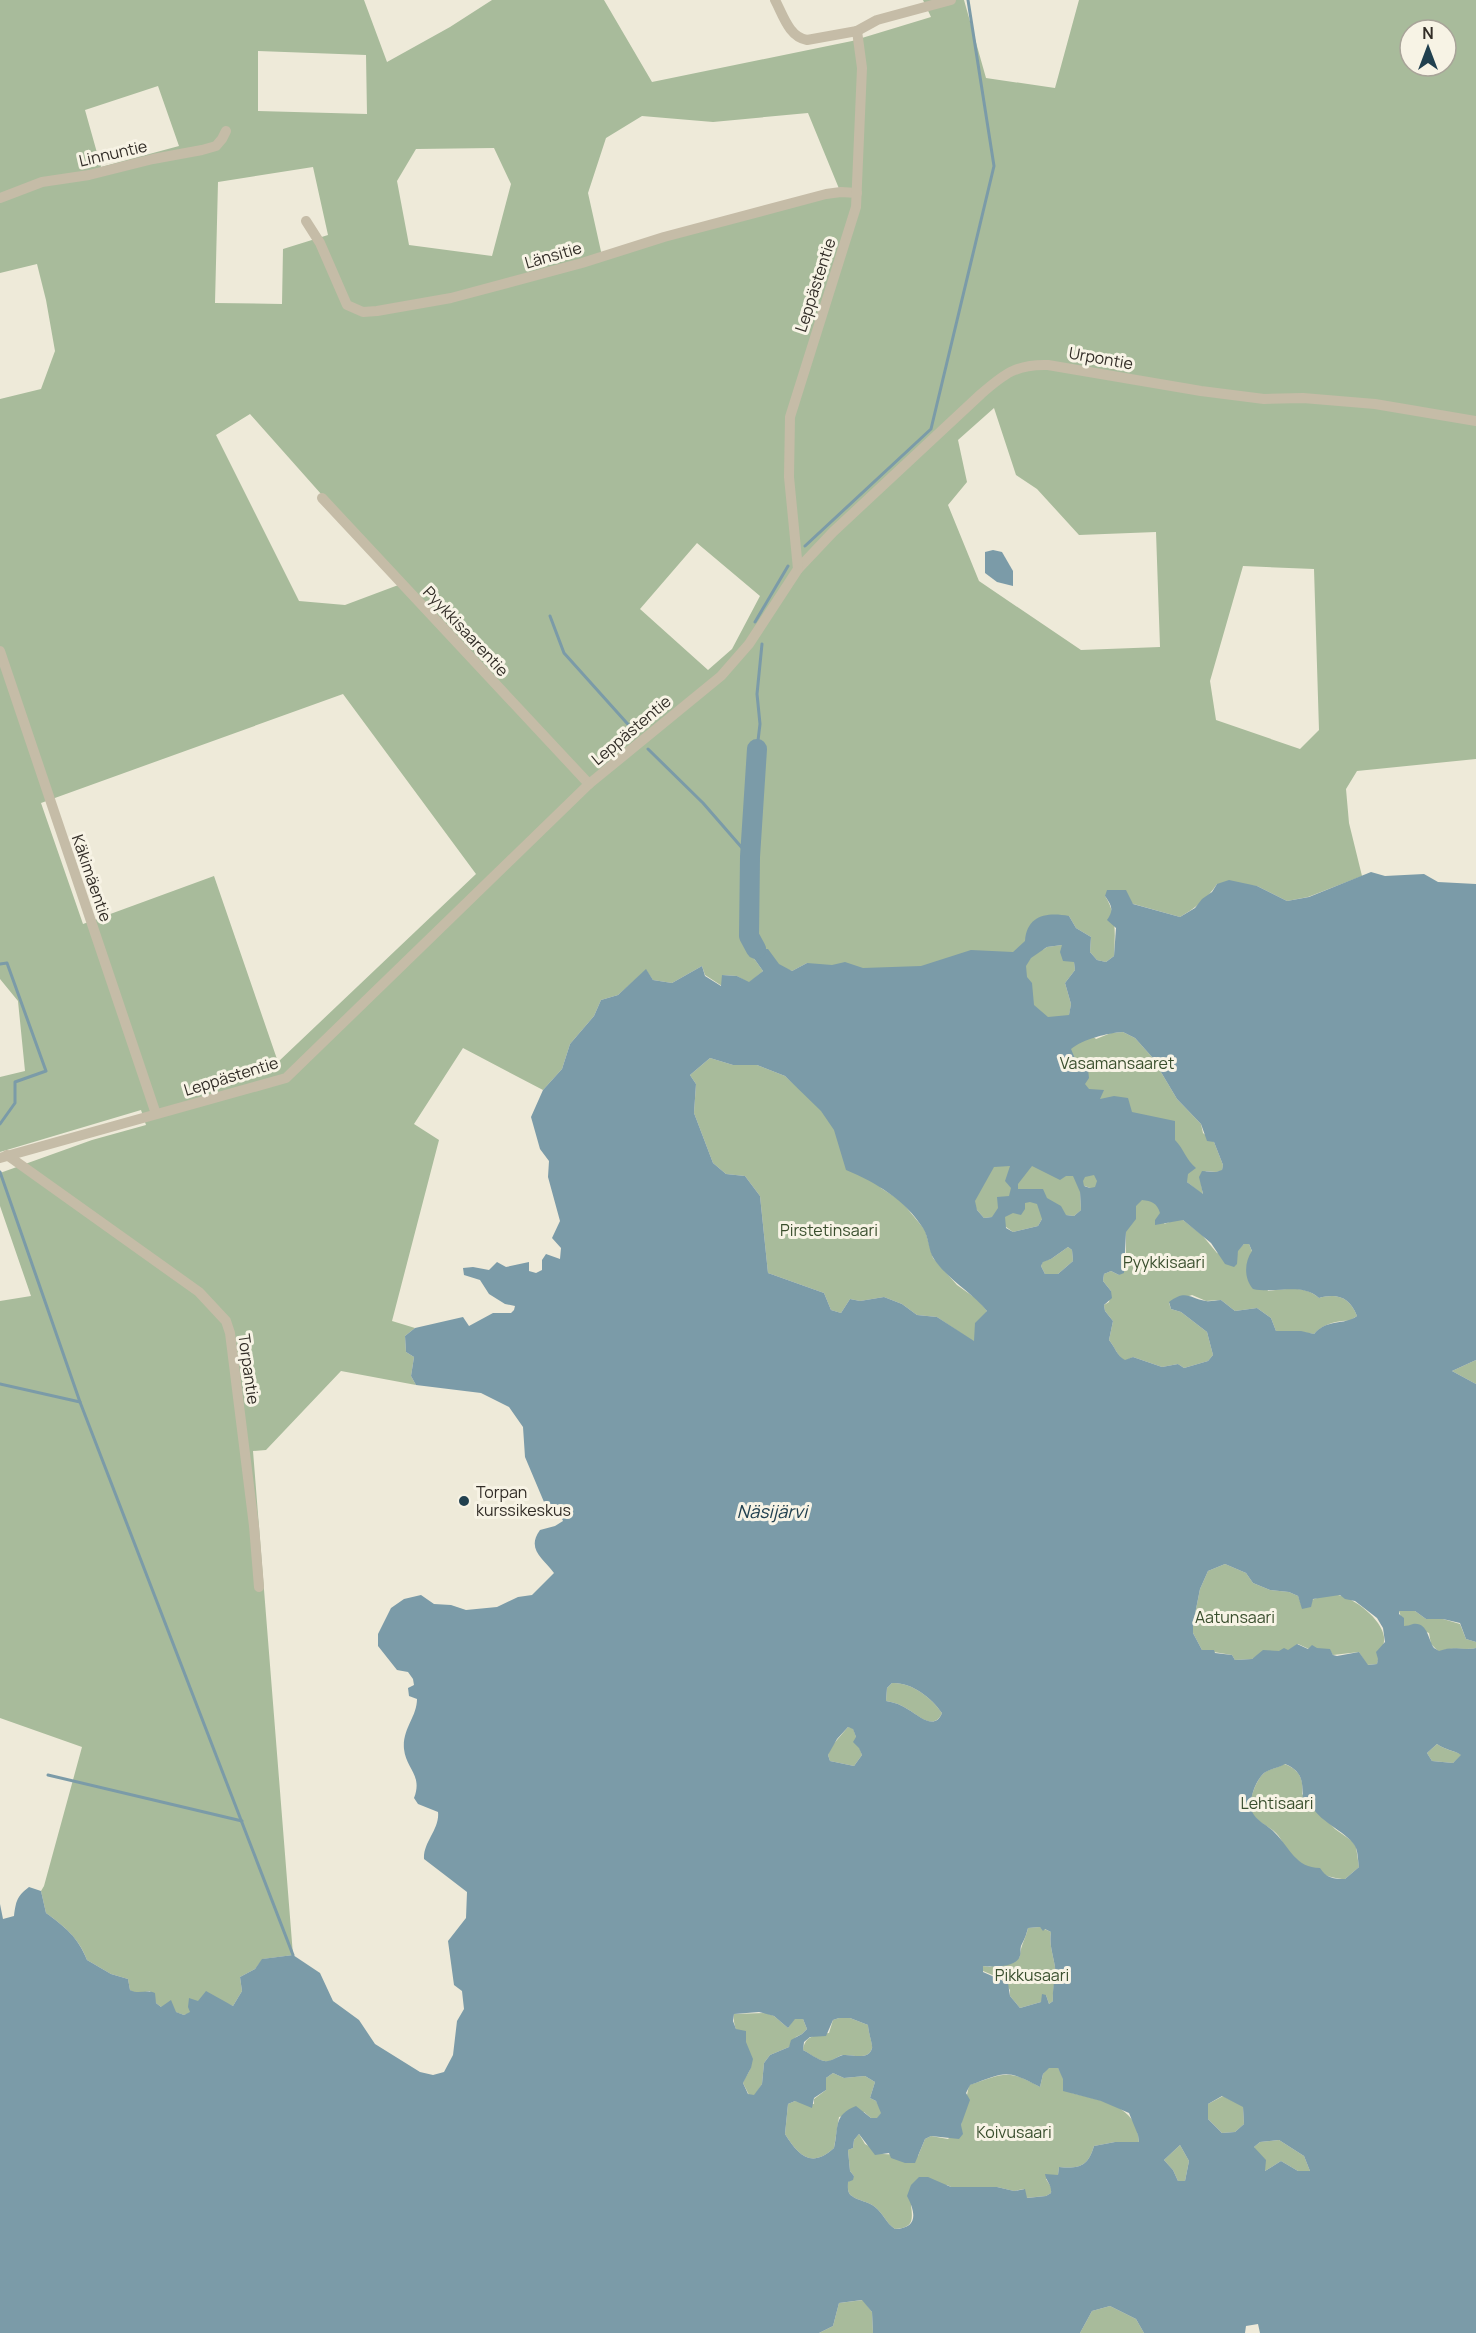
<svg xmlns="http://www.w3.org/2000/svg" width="1476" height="2333" font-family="Manrope,sans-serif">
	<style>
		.green { fill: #a8bb9b; fill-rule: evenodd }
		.water { fill: #7b9ba8; fill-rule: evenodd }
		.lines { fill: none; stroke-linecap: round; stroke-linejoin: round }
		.stream { stroke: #7b9ba8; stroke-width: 3 }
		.river { stroke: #7b9ba8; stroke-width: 20 }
		.street { stroke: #c5bca7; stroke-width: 10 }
		.poi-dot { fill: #21404f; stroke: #f7f3e5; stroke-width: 2 }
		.labels { text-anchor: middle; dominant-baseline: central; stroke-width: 6; stroke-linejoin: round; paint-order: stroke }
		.street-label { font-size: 16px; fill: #322d27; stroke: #f7f3e5 }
		.park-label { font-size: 16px; fill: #394e2d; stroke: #f7f3e5 }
		.poi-label { font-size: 16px; fill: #322d27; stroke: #f7f3e5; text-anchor: start }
		.water-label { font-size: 18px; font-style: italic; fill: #21404f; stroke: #f7f3e5 }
	</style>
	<rect width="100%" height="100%" fill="#eeead9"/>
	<g class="green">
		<path d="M0,0H364L387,62L450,27L492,0H604L652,82L852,41L931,17L923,0H964L986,78L1055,88L1079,0H1476V759L1357,771L1346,789L1349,823L1362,876L1308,897L1287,901L1257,886L1217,884C1208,898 1194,909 1180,917L1105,896C1117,914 1115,935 1114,956L1106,962L1097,960L1090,952L1091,937L1076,928L1069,916L1043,950L1047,947L1062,945L1074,961L1075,970L1065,983L1071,1004L1069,1016L1096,1039L1111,1033L1123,1032L1135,1038L1152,1057L1177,1099L1201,1124L1203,1133L1214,1142L1223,1165L1222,1171L1216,1172L1206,1171L1200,1177L1203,1195L1187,1182L1164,1224L1175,1220H1183L1202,1235L1217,1253L1236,1258L1238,1250L1244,1244H1249L1268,1291C1287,1289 1304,1285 1319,1298C1337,1293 1350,1297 1357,1316L1349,1321C1337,1320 1322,1325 1314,1334L1295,1331H1276L1271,1318L1257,1308L1235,1311L1221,1300L1206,1301L1192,1295L1169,1303L1171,1309L1181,1312L1207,1332L1213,1355L1208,1361L1184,1368L1178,1364L1162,1367L1133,1357L1125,1361C1117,1356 1115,1347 1109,1340L1113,1321L1105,1311L1104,1305L1109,1302L1111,1291L1103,1281L1104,1274L1111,1271L1119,1275L1126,1266V1232L1090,1188L1085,1186L1080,1192L1081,1210L1074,1216L1066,1215L1042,1219L1038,1226L1013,1232L992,1217L984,1218L977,1210L807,963L792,971L753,957L763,971L749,983L737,976L722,975V986L705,975L702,966L672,983L653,980L646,970L618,995L601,1000L594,1016L570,1044L562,1069L543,1090L463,1048L414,1124L439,1140L392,1321L415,1328L405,1336L406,1352L414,1357L411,1376L416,1385L341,1371L266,1450L253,1451L293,1955L263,1959L255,1969L240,1977L242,1991L233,2006L224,2002L184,2015L161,2007L156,2003L150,1991L136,1994L130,1990L128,1979L111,1974L87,1960C79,1938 64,1926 46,1913L41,1891L44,1886L82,1747L0,1718V1301L31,1296L0,1206V1173L92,1140L146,1125L141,1110L0,1152V1077L25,1071L18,1001L0,979V399L41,389L55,351L46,300L37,264L0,273ZM1410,30H1446V66H1410ZM258,51L366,55L367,114L258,111ZM158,86L179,146L101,167L85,110ZM808,113L840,191L602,256L588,193L606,138L642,116L713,122ZM494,148L511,184L492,256L409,245L397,181L416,149ZM313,167L328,235L283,249L282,304L215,303L218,182ZM994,408L1016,475L1037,489L1079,535L1156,532L1160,647L1081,650L979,581L948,505L967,482L958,440ZM250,414L401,584L345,605L299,601L216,435ZM697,543L760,596L732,649L708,670L640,609ZM1243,566L1314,569L1319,730L1300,749L1216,720L1210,681ZM343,694L476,874L278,1062L214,876L83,924L41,803Z"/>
		<path d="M710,1058L733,1065H757L785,1076L797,1087L825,1074L881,1188L901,1201L925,1230L933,1258L957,1285L978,1300L987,1311L974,1342L937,1317L917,1315L902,1304L884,1297L860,1301L850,1299L841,1313L831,1310L824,1293L768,1273L760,1196L745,1176L726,1174L713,1163L694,1113L696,1084L690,1075Z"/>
		<path d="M1068,1247L1072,1250L1073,1261L1058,1274H1045L1041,1266L1043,1261L1051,1259Z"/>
		<path d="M1476,1360V1384L1452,1371Z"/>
		<path d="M1225,1564L1246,1573L1253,1583L1270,1590L1289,1592L1298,1596L1301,1604C1312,1600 1327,1593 1338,1595C1354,1598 1382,1619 1384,1637C1385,1647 1379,1655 1377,1664L1367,1665L1359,1652L1333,1655L1329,1649H1309L1298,1644L1288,1651L1260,1654L1252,1659L1235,1660L1232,1655L1202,1650L1193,1633V1624L1200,1589L1208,1571Z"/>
		<path d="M1399,1611H1415L1426,1619H1443L1460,1624L1466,1639L1476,1642V1648C1462,1651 1454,1645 1439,1652L1431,1644L1429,1633L1410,1626H1404Z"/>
		<path d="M892,1683C911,1682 931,1697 942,1713C934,1731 919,1716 909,1710C902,1705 894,1702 886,1701L887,1688Z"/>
		<path d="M848,1727L853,1728L862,1755L854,1766L830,1761L828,1755L831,1747Z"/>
		<path d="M1437,1744C1445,1750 1453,1750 1462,1755L1453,1763L1432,1761L1427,1753Z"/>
		<path d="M1284,1764C1299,1769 1304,1779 1302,1794L1335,1829L1352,1841L1356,1847L1359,1867L1345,1879C1330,1879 1307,1869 1295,1859C1286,1852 1283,1840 1276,1833C1268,1825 1251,1820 1250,1807C1250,1798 1256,1780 1264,1773C1269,1769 1278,1768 1284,1764Z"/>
		<path d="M1040,1927L1051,1932C1049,1945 1053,1954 1055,1967C1057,1975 1052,1989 1053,2001L1049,2004L1046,1995L1041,2002L1020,2008L1010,1996V1990L1002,1979L983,1971V1966L990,1967L1020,1957C1020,1946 1026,1938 1028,1928Z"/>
		<path d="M766,2013L774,2016L788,2028L794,2019H803L807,2029L802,2034L796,2037L789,2047L770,2055L764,2063L762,2084L755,2095H749L743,2083C745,2077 751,2071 751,2065C752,2045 731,2034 734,2014Z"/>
		<path d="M839,2018H850L868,2025C868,2031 873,2045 872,2048C869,2061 852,2054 842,2055C836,2057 831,2063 824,2061C817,2060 809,2053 803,2050C805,2035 816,2035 829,2033L833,2020Z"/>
		<path d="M1048,2068H1058L1072,2093C1101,2101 1138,2104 1139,2143L1115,2142L1094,2146C1088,2166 1080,2169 1059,2167L1058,2175L1046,2179L1051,2187V2193L1046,2196L1026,2198L1024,2189L1014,2191L997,2187H951L947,2185L911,2205C913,2221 913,2228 895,2229C886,2223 883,2213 875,2207C868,2201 858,2201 852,2196C847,2193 848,2187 848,2182L854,2176L850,2171L848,2150L853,2148L854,2140L859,2134L865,2144L883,2154L918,2156L925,2139L931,2136L948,2139L961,2125L969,2085C1003,2074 1007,2068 1040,2087L1043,2074Z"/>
		<path d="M833,2073L844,2078L865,2076L875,2082L870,2098L876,2101L882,2112L878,2118H871L864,2112L839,2117L834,2148C811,2169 798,2155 785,2134L788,2104L795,2101L814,2104V2099L826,2090V2078Z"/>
		<path d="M1223,2096L1243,2106L1244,2124L1235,2132L1222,2133L1208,2119V2104Z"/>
		<path d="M1279,2140L1304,2156L1310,2171H1298L1281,2161L1265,2171L1254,2147L1260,2142Z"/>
		<path d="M1180,2145L1189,2161L1185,2181H1178L1173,2170L1164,2160Z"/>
		<path d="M863,2300L872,2312L873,2333H819L833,2326L839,2303Z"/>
		<path d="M1110,2306L1136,2319L1144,2333H1080L1092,2311Z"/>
	</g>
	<g class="water">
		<path d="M993,550L1002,552L1013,571V586L997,582L985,573V552Z"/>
		<path d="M1371,872L1385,876L1424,874L1438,882L1476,884V1360L1452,1371L1476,1384V1642L1466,1639L1460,1623L1443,1619H1426L1415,1611H1399V1614L1404,1618V1626C1407,1626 1410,1625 1413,1624C1428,1622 1428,1640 1434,1648L1439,1651C1455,1645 1461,1651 1476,1648V2333H1260L1258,2324L1246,2326L1245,2333H1144L1136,2319L1110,2306L1092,2311L1080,2333H873L872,2312L862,2300L839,2303L833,2326L819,2333H0V1904L3,1919L14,1916C16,1901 17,1896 29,1887L41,1891L46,1913C65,1927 78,1937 87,1960L111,1974L128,1979L130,1990C139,1995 146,1989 155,1993L156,2003L161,2007L171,2000L176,2012L184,2015L190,2012L188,2007L189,1998L198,2001L206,1991L233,2006L242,1991L240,1977L255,1969L262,1959L293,1955L320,1973L333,2001L359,2020L375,2044L420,2072L433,2075L444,2072L453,2055L457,2021L464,2009L462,1991L454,1985L448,1941L466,1918L467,1892L424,1859C423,1842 440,1829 438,1812L418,1804L414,1798C423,1775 406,1769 404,1749C402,1729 417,1717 417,1699L409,1696L408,1688L414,1685L413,1679L408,1672L397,1670L378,1646V1634L391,1608L404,1599L421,1595L434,1604L451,1605L466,1610L497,1607L518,1597L532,1595L554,1573C543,1558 526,1549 540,1530L555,1526L563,1521L560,1514L544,1502L525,1457L523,1427L509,1407L481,1393L416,1385L411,1376L414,1357L406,1352L405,1336L415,1328L463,1317L469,1326L493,1313H511L514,1310L515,1306L505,1304L489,1294L480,1280L464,1275L463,1268L473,1267L489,1270L497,1262L506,1267L529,1262V1271L536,1273L542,1270V1260L546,1254L560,1259L561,1248L552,1238L560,1221L548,1177L549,1161L540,1149L531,1117L543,1090L562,1069L570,1044L594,1016L601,1000L618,995L646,969L653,980L672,983L702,966L705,976L721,986L722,975L737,976L749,982L763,971L753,957L756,949H768L779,964L792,971L807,963L832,965L845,962L863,968L921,966L971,950L1013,952L1025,941C1027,915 1047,912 1069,916L1076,928L1091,937L1090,952L1097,960L1106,962L1114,956L1116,928L1107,920C1114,910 1112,906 1105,896L1107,890H1126L1133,904L1180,917L1195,908L1202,899L1212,892L1217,884L1229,880L1257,886L1287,901L1309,897ZM1062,945L1060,952L1063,961L1074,962L1075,970L1065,983L1071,1004L1069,1015L1048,1017L1034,1005L1032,983L1027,977L1026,966L1031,958L1047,947ZM1123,1032L1135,1038L1152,1057L1177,1099L1201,1124L1207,1141L1214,1142L1223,1165L1222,1170L1216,1172L1202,1171L1199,1177L1203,1194L1187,1182L1188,1174L1196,1168C1186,1160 1184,1149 1175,1140V1121L1132,1112L1128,1098L1114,1096L1100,1099L1104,1090L1089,1089L1085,1084L1089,1078L1088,1069L1076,1061L1071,1049C1083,1039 1108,1033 1123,1032ZM710,1058L733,1065H757L785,1076L821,1111L834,1130L846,1170C877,1183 905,1200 923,1228C929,1237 928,1250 934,1259C948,1280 972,1292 987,1311L975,1323L974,1341L937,1317L917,1315L902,1304L884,1297L860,1301L850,1299L841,1313L831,1310L824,1293L768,1273L760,1196L745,1176L726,1174L713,1163L694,1113L696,1084L690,1075ZM1010,1166L1005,1181L1011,1188L1009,1196L997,1197L998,1208L992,1217L984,1218L977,1210L975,1201L994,1167ZM1032,1166L1060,1180L1066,1176H1073L1080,1192L1081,1210L1074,1216L1066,1215L1061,1206L1047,1198L1043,1189H1018V1184ZM1094,1175L1097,1181L1095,1187L1090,1188L1084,1186L1083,1181L1085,1177ZM1142,1200C1152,1201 1157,1203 1160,1213L1155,1220V1225L1183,1220L1211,1243L1225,1264L1234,1267L1237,1264L1238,1251L1244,1244H1249L1252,1251C1244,1262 1244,1279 1253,1289C1276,1294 1301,1282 1319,1298C1337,1293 1350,1297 1357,1316C1343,1326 1328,1318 1314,1334L1301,1331H1276L1271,1318L1257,1308L1235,1311L1221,1300C1216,1300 1210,1302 1206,1301C1189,1298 1186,1289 1169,1302L1171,1309L1181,1312L1207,1332L1213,1355L1208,1361L1184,1368L1178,1364L1162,1367L1133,1357L1125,1360C1117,1356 1115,1347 1109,1340L1113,1321L1105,1311L1104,1305L1112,1298L1111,1291L1103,1281L1104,1274L1111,1271L1119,1275L1124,1273L1126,1232L1136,1219V1206ZM1030,1202L1037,1204L1042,1219L1038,1226L1013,1232L1006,1228L1005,1217L1013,1213L1021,1215L1025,1209V1203ZM1068,1247L1072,1250L1073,1261L1058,1274H1045L1041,1266L1043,1262L1051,1259ZM1225,1564L1246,1573L1253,1583L1270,1590L1289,1592L1298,1596L1302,1609L1311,1607L1313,1599L1340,1595L1345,1599L1355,1601L1377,1618L1383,1628L1385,1642L1376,1652L1378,1659L1377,1664L1368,1665L1359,1652L1337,1656L1333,1655L1330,1649L1317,1648L1312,1645L1308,1649L1297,1644L1288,1650L1284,1648L1279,1651L1263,1650L1252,1659L1235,1660L1232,1655L1215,1653L1214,1650H1202L1193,1633V1624L1200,1589L1208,1571ZM892,1683C911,1682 931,1697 942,1713C935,1731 919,1716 909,1710C902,1705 894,1702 886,1701L887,1688ZM848,1727L853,1729L856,1737L853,1742L859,1748L862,1755L854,1766L830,1761L828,1755L837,1739ZM1437,1744C1445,1750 1454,1750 1461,1755L1453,1763L1432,1761L1427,1753ZM1285,1764C1305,1772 1302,1785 1303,1802L1311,1805C1321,1824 1350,1833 1356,1848C1358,1853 1358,1861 1359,1867L1345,1879C1334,1879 1326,1878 1320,1868C1296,1868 1290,1848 1275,1833C1269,1826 1260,1823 1254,1815C1246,1805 1255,1781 1264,1773C1269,1769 1279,1768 1285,1764ZM1040,1927L1043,1931L1045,1929L1051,1932C1049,1945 1053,1954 1055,1967C1056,1975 1052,1989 1053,2001L1049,2004L1046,1995L1042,1994L1041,2002L1020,2008L1010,1996L1008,1983L983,1972V1966C992,1967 1016,1968 1020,1956C1021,1953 1020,1950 1021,1946C1024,1940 1026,1936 1028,1928ZM759,2012L774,2016L788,2028L795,2019H803L807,2029L802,2034L791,2040L789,2047L770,2055L764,2063L762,2084L754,2095L748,2094L743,2083L751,2068L753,2059L746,2042V2031L736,2029L733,2021L734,2014ZM839,2018H850L868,2025C868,2031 873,2046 872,2048C869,2061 852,2054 843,2055C836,2057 831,2062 824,2061C818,2060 809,2053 803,2050L804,2042L810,2037L826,2036L833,2020ZM1049,2068H1058L1063,2079V2091L1101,2101L1129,2113L1138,2135L1139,2142H1115L1094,2146C1088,2166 1080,2169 1059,2167L1058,2175L1045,2174C1046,2181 1052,2185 1051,2193L1046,2196L1027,2198L1025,2189L1014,2191L997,2187H951L928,2177H919L911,2185L907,2196C916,2213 918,2228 895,2229C886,2223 883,2213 875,2207C868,2201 858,2201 852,2196C847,2193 848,2187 848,2182L853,2180L854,2176L850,2171L848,2150L853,2148L854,2140L859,2134L875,2155L889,2153L891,2158L905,2163H915L925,2139L931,2136L959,2139L963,2134L961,2125L970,2100L966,2093L970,2085C1005,2073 1005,2068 1040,2087L1043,2074ZM833,2073L844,2078L865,2076L875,2082L870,2098L876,2101L881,2113L877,2118H871L856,2106C833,2115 839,2127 834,2148C811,2169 798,2155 785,2134L788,2104L795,2101L812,2108L814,2098L826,2090V2078ZM1222,2096L1243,2107L1244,2124L1235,2132L1222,2133L1208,2119V2104ZM1279,2140L1304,2156L1310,2171H1298L1281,2161L1265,2171L1266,2160L1254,2147L1260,2142ZM1180,2145L1189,2161L1185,2181H1178L1173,2170L1164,2160Z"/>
	</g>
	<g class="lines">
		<g class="stream">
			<path d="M805,546L931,429L994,166L968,0"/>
			<path d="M550,616L564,653L634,731"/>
			<path d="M755,622L788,566"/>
			<path d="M648,749L703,803L750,857"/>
			<path d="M757,749L760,724L757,694L762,644"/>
			<path d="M0,964L7,963L46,1071L15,1082V1103L0,1124"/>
			<path d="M0,1172L80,1402L293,1955"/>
			<path d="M0,1384L80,1402"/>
			<path d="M48,1775L242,1821"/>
		</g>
		<path class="river" d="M756,949L749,936L750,857L757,749"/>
		<g class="street">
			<path d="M775,0C783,15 789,37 807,40L857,31L877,20L951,0"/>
			<path d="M0,198L42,182L89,175L153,159L202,150L216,146L222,139L226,131"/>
			<path d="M306,221L320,243L347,305L363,312L377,311L451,298L582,263L664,237L826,194L841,192L857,193"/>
			<path d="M322,498L589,784"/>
			<path d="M798,569L833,532L981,394C1004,374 1016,364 1048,365L1201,391L1264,399L1303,398L1375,404L1476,421"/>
			<path d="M0,651L156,1114"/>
			<path d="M7,1155L199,1292L226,1321L230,1333L254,1526L259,1587"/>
			<path d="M0,1158L286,1078L589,784L721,676L749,644L798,569L789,477L790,417L856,207L862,68L857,31"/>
		</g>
	</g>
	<circle class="poi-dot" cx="464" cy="1501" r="6"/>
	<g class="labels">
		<g class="street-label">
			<text transform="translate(113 153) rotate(-13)">Linnuntie</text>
			<text transform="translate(553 255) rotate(-16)">Länsitie</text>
			<text transform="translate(815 285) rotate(-72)">Leppästentie</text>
			<text transform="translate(1101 358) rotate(10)">Urpontie</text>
			<text transform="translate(466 631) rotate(47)">Pyykkisaarentie</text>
			<text transform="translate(631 730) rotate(-40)">Leppästentie</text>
			<text transform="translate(92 878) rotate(71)">Käkimäentie</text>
			<text transform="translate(231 1076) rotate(-17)">Leppästentie</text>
			<text transform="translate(249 1369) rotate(82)">Torpantie</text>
		</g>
		<g class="park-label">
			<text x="1117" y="1063">Vasamansaaret</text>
			<text x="829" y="1230">Pirstetinsaari</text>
			<text x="1164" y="1262">Pyykkisaari</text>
			<text x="1235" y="1617">Aatunsaari</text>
			<text x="1277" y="1803">Lehtisaari</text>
			<text x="1032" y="1975">Pikkusaari</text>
			<text x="1014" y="2132">Koivusaari</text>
		</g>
		<g class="poi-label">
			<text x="476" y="1492">Torpan<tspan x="476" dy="18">kurssikeskus</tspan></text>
		</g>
		<g class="water-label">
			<text x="772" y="1511">Näsijärvi</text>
		</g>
	</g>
	<g transform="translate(1428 48)"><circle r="28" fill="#f7f3e5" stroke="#a8a499" stroke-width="1.5"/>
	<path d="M0-4.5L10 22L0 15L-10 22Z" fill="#21404f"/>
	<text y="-9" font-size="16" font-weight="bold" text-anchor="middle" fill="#322d27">N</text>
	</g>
</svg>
